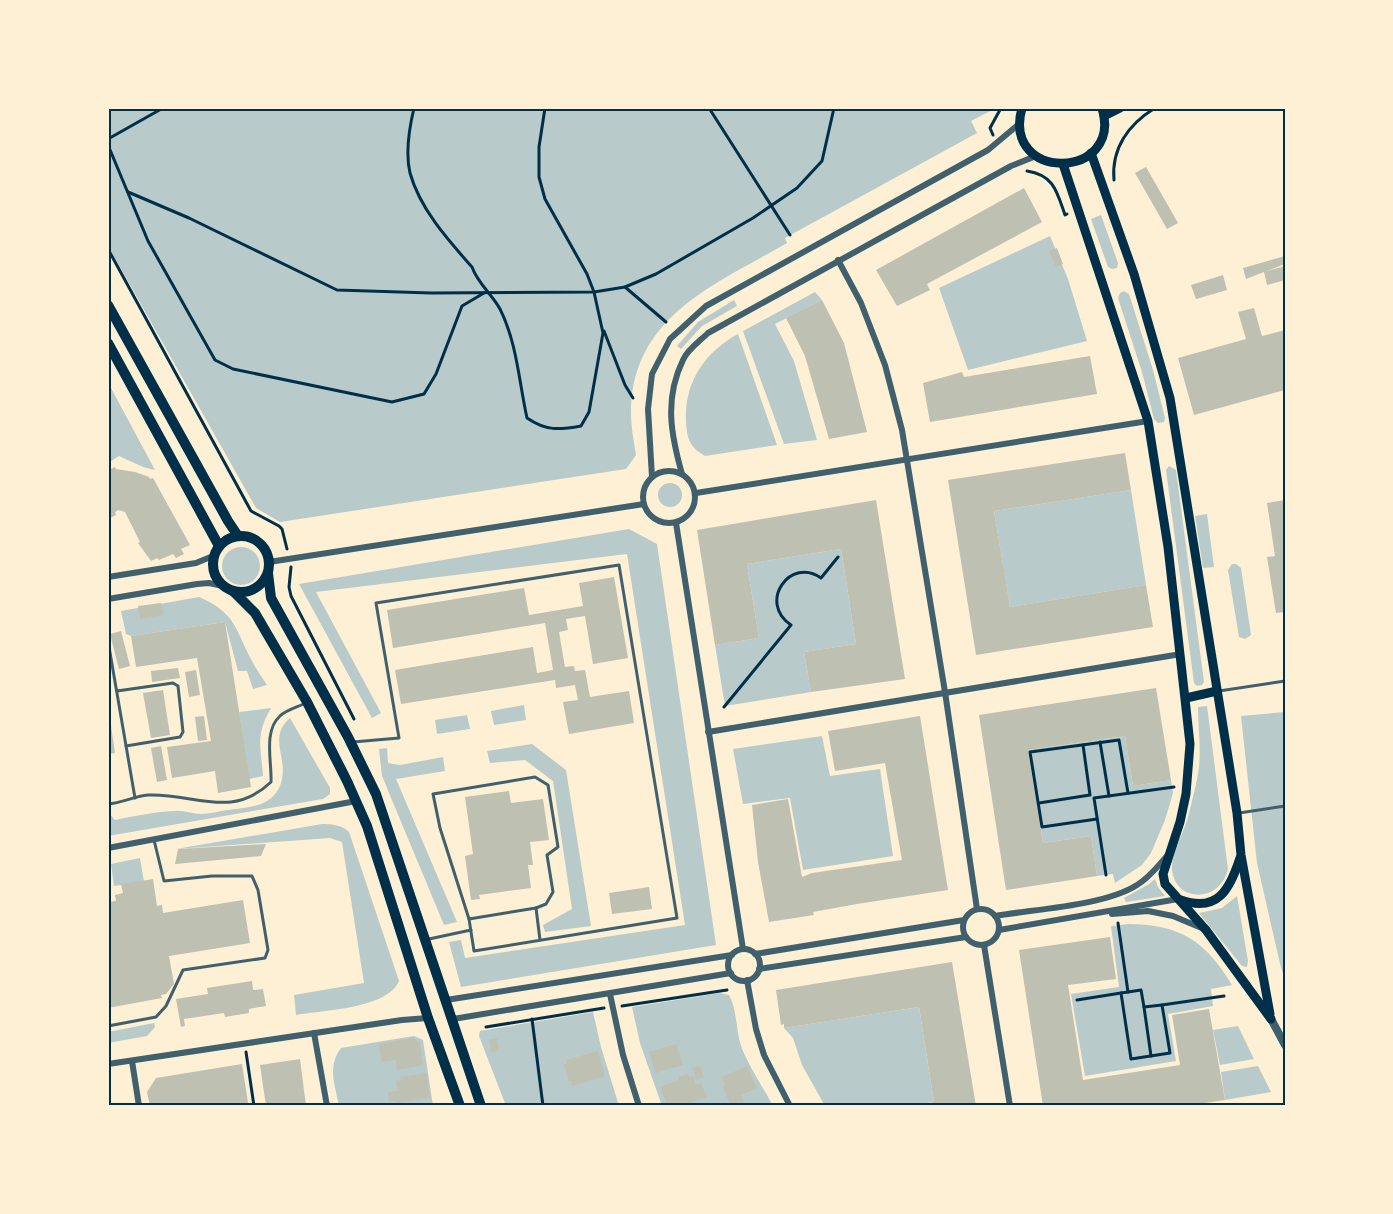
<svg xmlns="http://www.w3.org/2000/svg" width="1393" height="1214" font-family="'Fira Sans Condensed',sans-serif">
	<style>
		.green { fill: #b9caca }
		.building { fill: #bec0b2 }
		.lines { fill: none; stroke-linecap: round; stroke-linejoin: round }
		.path { stroke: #003049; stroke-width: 3 }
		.service { stroke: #3f606c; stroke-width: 3 }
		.minor { stroke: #3f606c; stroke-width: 6 }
		.tertiary { stroke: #3f606c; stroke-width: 8 }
		.secondary { stroke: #003049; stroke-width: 9 }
		.primary { stroke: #003049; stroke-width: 10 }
		.neatline { fill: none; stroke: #003049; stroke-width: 2 }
	</style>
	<rect width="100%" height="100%" fill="#fdf0d5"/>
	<g class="green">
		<path d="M108,108H996L971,121L977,133L785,238L787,243C715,285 631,316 631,414C631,427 634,442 636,455L626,469L280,522L256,508L108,246Z"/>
		<path d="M1101,215L1118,263L1117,268L1112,269L1108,267L1091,219Z"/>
		<path d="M1050,236L1068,279L1087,341L968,370L939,288Z"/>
		<path d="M1124,291L1129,294L1153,370L1165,418L1164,422L1158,423L1154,419L1142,372L1118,298L1120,293Z"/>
		<path d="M815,292L822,300L775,324L794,361L817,440L784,444L743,331Z"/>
		<path d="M734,300L737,306L702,326L681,349L677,346L698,322Z"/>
		<path d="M738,334L777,445L705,456C689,447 687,438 686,421C684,382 705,352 738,334Z"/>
		<path d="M111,388L155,470L143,467L119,456L108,463V396Z"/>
		<path d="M1169,466L1176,470L1204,682L1202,685L1197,686L1194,683L1166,470Z"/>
		<circle cx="670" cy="495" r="12"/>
		<path d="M1131,490L1146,585L1010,607L994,511Z"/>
		<path d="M1207,514L1214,567L1203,568L1195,516Z"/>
		<path d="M629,529L657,544L716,945L461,987L449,942L461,940L465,958L685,925L627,554L316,592L381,713L372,718L299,584Z"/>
		<circle cx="241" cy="566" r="19"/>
		<path d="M841,549L856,644L804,652L811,692L725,706L715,645L759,638L747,564Z"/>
		<path d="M1232,564H1236L1241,568L1251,635L1245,639L1239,637L1228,570Z"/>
		<path d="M199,597C236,613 235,629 252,661C256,669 262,677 267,685L253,689L247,671H238L225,622L131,636L126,634L121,611Z"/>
		<path d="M524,705L526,720L494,725L491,711Z"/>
		<path d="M1207,706L1228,869C1220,903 1176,903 1172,870C1171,855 1184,832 1188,817C1192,801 1197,783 1199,767C1201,747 1198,726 1198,707Z"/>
		<path d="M271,708C255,736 261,746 263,776L249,779L239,712Z"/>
		<path d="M1285,712V979L1281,968L1257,863L1241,716Z"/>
		<path d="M467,715L470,729L437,734L435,720Z"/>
		<path d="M290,718L330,788V794L323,799L108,836V812L115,820C134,816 154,812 174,811C183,810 192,814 201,814C210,814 219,811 228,810C250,807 273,807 281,783C289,758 267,738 290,718Z"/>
		<path d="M822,736L830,776L880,769L893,856L803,870L790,798L743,804L733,749Z"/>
		<path d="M1125,736L1133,786L1171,780L1173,793L1165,820L1151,853L1142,865L1115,883L1113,874L1097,876L1091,836L1043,843L1028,750Z"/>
		<path d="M532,744L566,770L591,926L545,932L543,925L572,909L553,781L525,760L490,763L487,751Z"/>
		<path d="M387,748L388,763L400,765L443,757L445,771L396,779L457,922L444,925L382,776L379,749Z"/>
		<path d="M322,824C332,824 342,825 349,832L399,981C387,1009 323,1010 296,1015L294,995L364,983L342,842L330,838L176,849Z"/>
		<path d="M140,858L144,882L114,886L111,864Z"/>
		<path d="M1155,879L1158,887L1165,896L1126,902L1124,898L1149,884Z"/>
		<path d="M1237,896L1248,961L1247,967L1242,966L1199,913L1222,908Z"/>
		<path d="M1129,924C1182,925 1205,941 1232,985L1211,989L1213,1006L1168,1014L1176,1061L1085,1076L1071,994L1119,987L1111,926Z"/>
		<path d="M720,993L729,995C737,1009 736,1030 741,1046C749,1067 763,1087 773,1106H662L640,1043L632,1007Z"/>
		<path d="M919,1007L934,1102L910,1106H825L802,1065L793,1038L784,1028Z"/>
		<path d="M593,1012L601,1047L619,1106H506L479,1036L480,1031Z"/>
		<path d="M154,1023L155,1027L147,1036L108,1043V1032Z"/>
		<path d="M1238,1026L1254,1059L1220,1065L1213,1030Z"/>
		<path d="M414,1036L423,1040L433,1106H339C335,1084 327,1067 341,1048Z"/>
		<path d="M1258,1066L1271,1092L1225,1100L1221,1072Z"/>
	</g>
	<g class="building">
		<path d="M1146,167L1178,223L1167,229L1135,173Z"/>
		<path d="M1024,188L1042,222L927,284L930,290L897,306L876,270Z"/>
		<path d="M1057,248L1063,264L1056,267L1049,251Z"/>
		<path d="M1285,256V264L1267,271L1285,266V280L1267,285L1264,272L1246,279L1243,268Z"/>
		<path d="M1223,275L1227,290L1196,299L1191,285Z"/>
		<path d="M822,300L844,343L867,432L829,439L805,356L786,318Z"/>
		<path d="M1254,308L1262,336L1285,330V390L1194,415L1178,358L1246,339L1238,312Z"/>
		<path d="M1090,356L1097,394L930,422L923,383L962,372L964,377Z"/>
		<path d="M1125,453L1131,490L994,511L1007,588L1010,607L1146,585L1153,627L976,655L948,480Z"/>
		<path d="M115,467L116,469L135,472L149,477L150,479L153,478L190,545L181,549L184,554L176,558L173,554L159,560L157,558L151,561L138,543L140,542L125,512L118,510L115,512L116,515L108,519V470Z"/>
		<path d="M876,500L905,679L811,692L804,652L856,644L841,549L747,564L759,638L715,645L697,530Z"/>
		<path d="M1285,500V612L1276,613L1267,557L1275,556L1267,503Z"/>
		<path d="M614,577L628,658L593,664L585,616L566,619L568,630L559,632L565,667L574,666L575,671L585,670L590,697L629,691L634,723L569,734L563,702L578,700L575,685L556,688L555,680L401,704L395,670L533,647L537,673L553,670L545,623L393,648L387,610L524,588L529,615L583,606L579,583Z"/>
		<path d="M161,603L163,615L140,619L138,606Z"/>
		<path d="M225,622L251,787L218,793L215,771L172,778L167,747L211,741L197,658L136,667L131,636Z"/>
		<path d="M121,631L130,666L119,669L110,634Z"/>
		<path d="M178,668L180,678L152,682L151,671Z"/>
		<path d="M196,670L200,695L189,697L185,672Z"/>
		<path d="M1156,688L1171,780L1133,786L1125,736L1028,750L1043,843L1091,836L1097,876L1006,890L979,715Z"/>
		<path d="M163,690L170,735L151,738L143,693Z"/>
		<path d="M204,716L207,740L198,741L195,717Z"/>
		<path d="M920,716L948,890L857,904L813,912L814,915L769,922L758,862L752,805L788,799L802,877L812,873L902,860L885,763L835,771L828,731Z"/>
		<path d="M111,726L115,753L108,754V727Z"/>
		<path d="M161,746L167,780L157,782L151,748Z"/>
		<path d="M509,791L511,803L543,799L549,840L530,842L533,865H528L531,888L479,895L480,899L471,900L465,856L473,854L465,797Z"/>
		<path d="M266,844L261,856L175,864L178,849Z"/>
		<path d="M153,879L157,906L162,905L163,913L243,900L250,943L169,956L174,984L166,994L161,995L162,998L108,1008V902L116,901L115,895L123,893L121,884Z"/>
		<path d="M649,887L652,909L612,914L609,893Z"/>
		<path d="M1110,937L1116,979L1068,985L1083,1080L1180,1065L1172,1015L1209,1009L1225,1100L1185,1106H1043L1019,950Z"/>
		<path d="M952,962L976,1106H919L934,1102L919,1007L784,1028V1024L781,1025L776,990Z"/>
		<path d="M252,981L253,990L263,989L266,1006L249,1009V1013L225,1017L224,1013L184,1019L185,1026L181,1027L176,999L208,994L207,988Z"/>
		<path d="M413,1038L420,1043L423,1065L397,1070L396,1060L382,1062L379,1044Z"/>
		<path d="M497,1038L499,1051L491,1052L489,1039Z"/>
		<path d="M676,1044L683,1065L656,1073L649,1052Z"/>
		<path d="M598,1051L605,1076L572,1086L571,1081L569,1082L564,1065L567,1064L566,1060Z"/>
		<path d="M300,1059L306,1106H266L260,1065Z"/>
		<path d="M242,1064L248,1103L228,1106H150L147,1092L156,1078Z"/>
		<path d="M700,1066L704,1077L697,1080L692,1068Z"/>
		<path d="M747,1066L757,1088L741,1095L744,1103L731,1106L723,1087L725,1085L722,1077Z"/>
		<path d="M427,1073L430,1098L396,1103L395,1101L389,1102L388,1092L398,1091L396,1081L401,1080L400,1077Z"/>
		<path d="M688,1074L689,1077L693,1076L696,1085L701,1083L707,1097L682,1106H668L660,1087L679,1080L678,1077Z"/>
	</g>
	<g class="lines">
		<g class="path">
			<path d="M414,108C409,129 405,152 410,173C420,209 448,240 472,267C478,284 492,294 500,309C517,343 519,382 527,418C546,431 559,430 581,426L589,412L603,333L594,292L587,274L545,199L539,177V147L545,108"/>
			<path d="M709,108L790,235"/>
			<path d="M993,135L990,128L1001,108"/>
			<path d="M108,139L163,108"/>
			<path d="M108,145L148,241L215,360L233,369L392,402L424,394L436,374L462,306L484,293"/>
			<path d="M1027,171C1054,175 1057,192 1065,215L1067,214"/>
			<path d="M1114,180C1111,148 1129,124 1155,108"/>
			<path d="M128,192L189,218L337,290L431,293L594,292L625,287L656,274L753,218L797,188L822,161L834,108"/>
			<path d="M108,249L251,511L279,526L282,529L287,549"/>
			<path d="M625,287L666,322"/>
			<path d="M604,331L625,385L633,398"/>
			<path d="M108,465H109"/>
			<path d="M291,567L289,587L291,596L354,719"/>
			<path d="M724,707L791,625C757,602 791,556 821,578L838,557"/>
			<path d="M1100,742L1109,796"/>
			<path d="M1039,803L1090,795L1083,745"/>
			<path d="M1097,819L1042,827L1030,752L1119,740L1128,793"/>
			<path d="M1106,875L1094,798L1174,787"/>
			<path d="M1118,923L1128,992L1121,993L1131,1059L1170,1053L1162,1005L1224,996"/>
			<path d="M1128,992L1141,990L1144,1007L1162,1005"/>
			<path d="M1077,1000L1121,993"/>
			<path d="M622,1006L727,990"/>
			<path d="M1144,1007L1151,1056"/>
			<path d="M532,1019L543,1106"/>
			<path d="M486,1027L604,1008"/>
			<path d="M246,1052L254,1106"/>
		</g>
		<g class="service">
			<path d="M108,641L135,798"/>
			<path d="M117,691L173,683L178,686L183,732L180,737L126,746"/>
			<path d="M1219,691L1285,681"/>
			<path d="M353,742L399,738L376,603L619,565L677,918L474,951L469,919L440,828L433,794L535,777L548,785L558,847L547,855L553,892L546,904L536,908L540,940"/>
			<path d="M108,804C122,803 135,796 148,795C195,793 231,820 271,782C272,762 263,731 280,716C286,710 298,707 306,703"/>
			<path d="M1239,813L1285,806"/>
			<path d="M469,919L536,908"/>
			<path d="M429,939L471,930"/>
			<path d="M108,1026L156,1017L166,1006L183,970L265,958L268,950L258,890L252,876H212L164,881L154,840"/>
		</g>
		<g class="minor">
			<path d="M838,260L861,303L885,365L902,430L945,692L977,909"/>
			<circle cx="669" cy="497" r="26"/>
			<path d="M682,474C671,435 664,399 683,360C687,350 700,341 708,333L1011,166L1036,156"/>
			<path d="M652,477L648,409L652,374L670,339L706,306L988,150L1019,124"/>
			<path d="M696,493L1148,421"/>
			<path d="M676,523L743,949"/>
			<path d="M269,562L644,504"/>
			<path d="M108,577L196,563L213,556"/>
			<path d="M108,599L197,584L209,583L223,586"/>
			<path d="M708,732L1181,654"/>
			<path d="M108,848L356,801"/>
			<circle cx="981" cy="927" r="18"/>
			<path d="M1112,914L1148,911L1173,916L1204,929"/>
			<path d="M995,916C1035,909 1104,906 1137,885C1149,878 1158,866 1167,856"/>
			<path d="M999,930L1178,899"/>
			<path d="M984,945L1010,1106"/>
			<circle cx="744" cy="965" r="16"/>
			<path d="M755,954L964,920"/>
			<path d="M759,969L966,937"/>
			<path d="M747,980L756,1029L764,1055L790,1106"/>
			<path d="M610,994L623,1055L639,1106"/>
			<path d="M446,1000L732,955"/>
			<path d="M453,1019L731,973"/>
			<path d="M314,1033L327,1106"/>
			<path d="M132,1061L139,1106"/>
			<path d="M108,1064L402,1020L428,1018"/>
		</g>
		<path class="tertiary" d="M1271,1019L1285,1045"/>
		<g class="secondary">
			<path d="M1022,108C1001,183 1124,180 1102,108"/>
			<path d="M1104,116L1120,108"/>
			<path d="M1091,153L1134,274L1170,398L1237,813L1241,855L1270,1014"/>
			<path d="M1063,164L1148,421L1168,547L1190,744L1186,794L1180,822L1163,874L1165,884L1206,930L1271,1019"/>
			<path d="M1186,698L1217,691"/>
			<path d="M1181,900C1218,913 1230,889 1240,858"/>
		</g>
		<g class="primary">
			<path d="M108,305L228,521L238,536"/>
			<path d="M108,343L219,546"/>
			<circle cx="241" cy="564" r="28"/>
			<path d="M268,573L271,598L348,737L376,794L481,1106"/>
			<path d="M233,591L255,613L307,702L347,781L367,826L428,1018L460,1106"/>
		</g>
	</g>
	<rect width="1393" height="1214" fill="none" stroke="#fdf0d5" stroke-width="219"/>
	<rect x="110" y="110" width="1174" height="994" class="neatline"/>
</svg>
